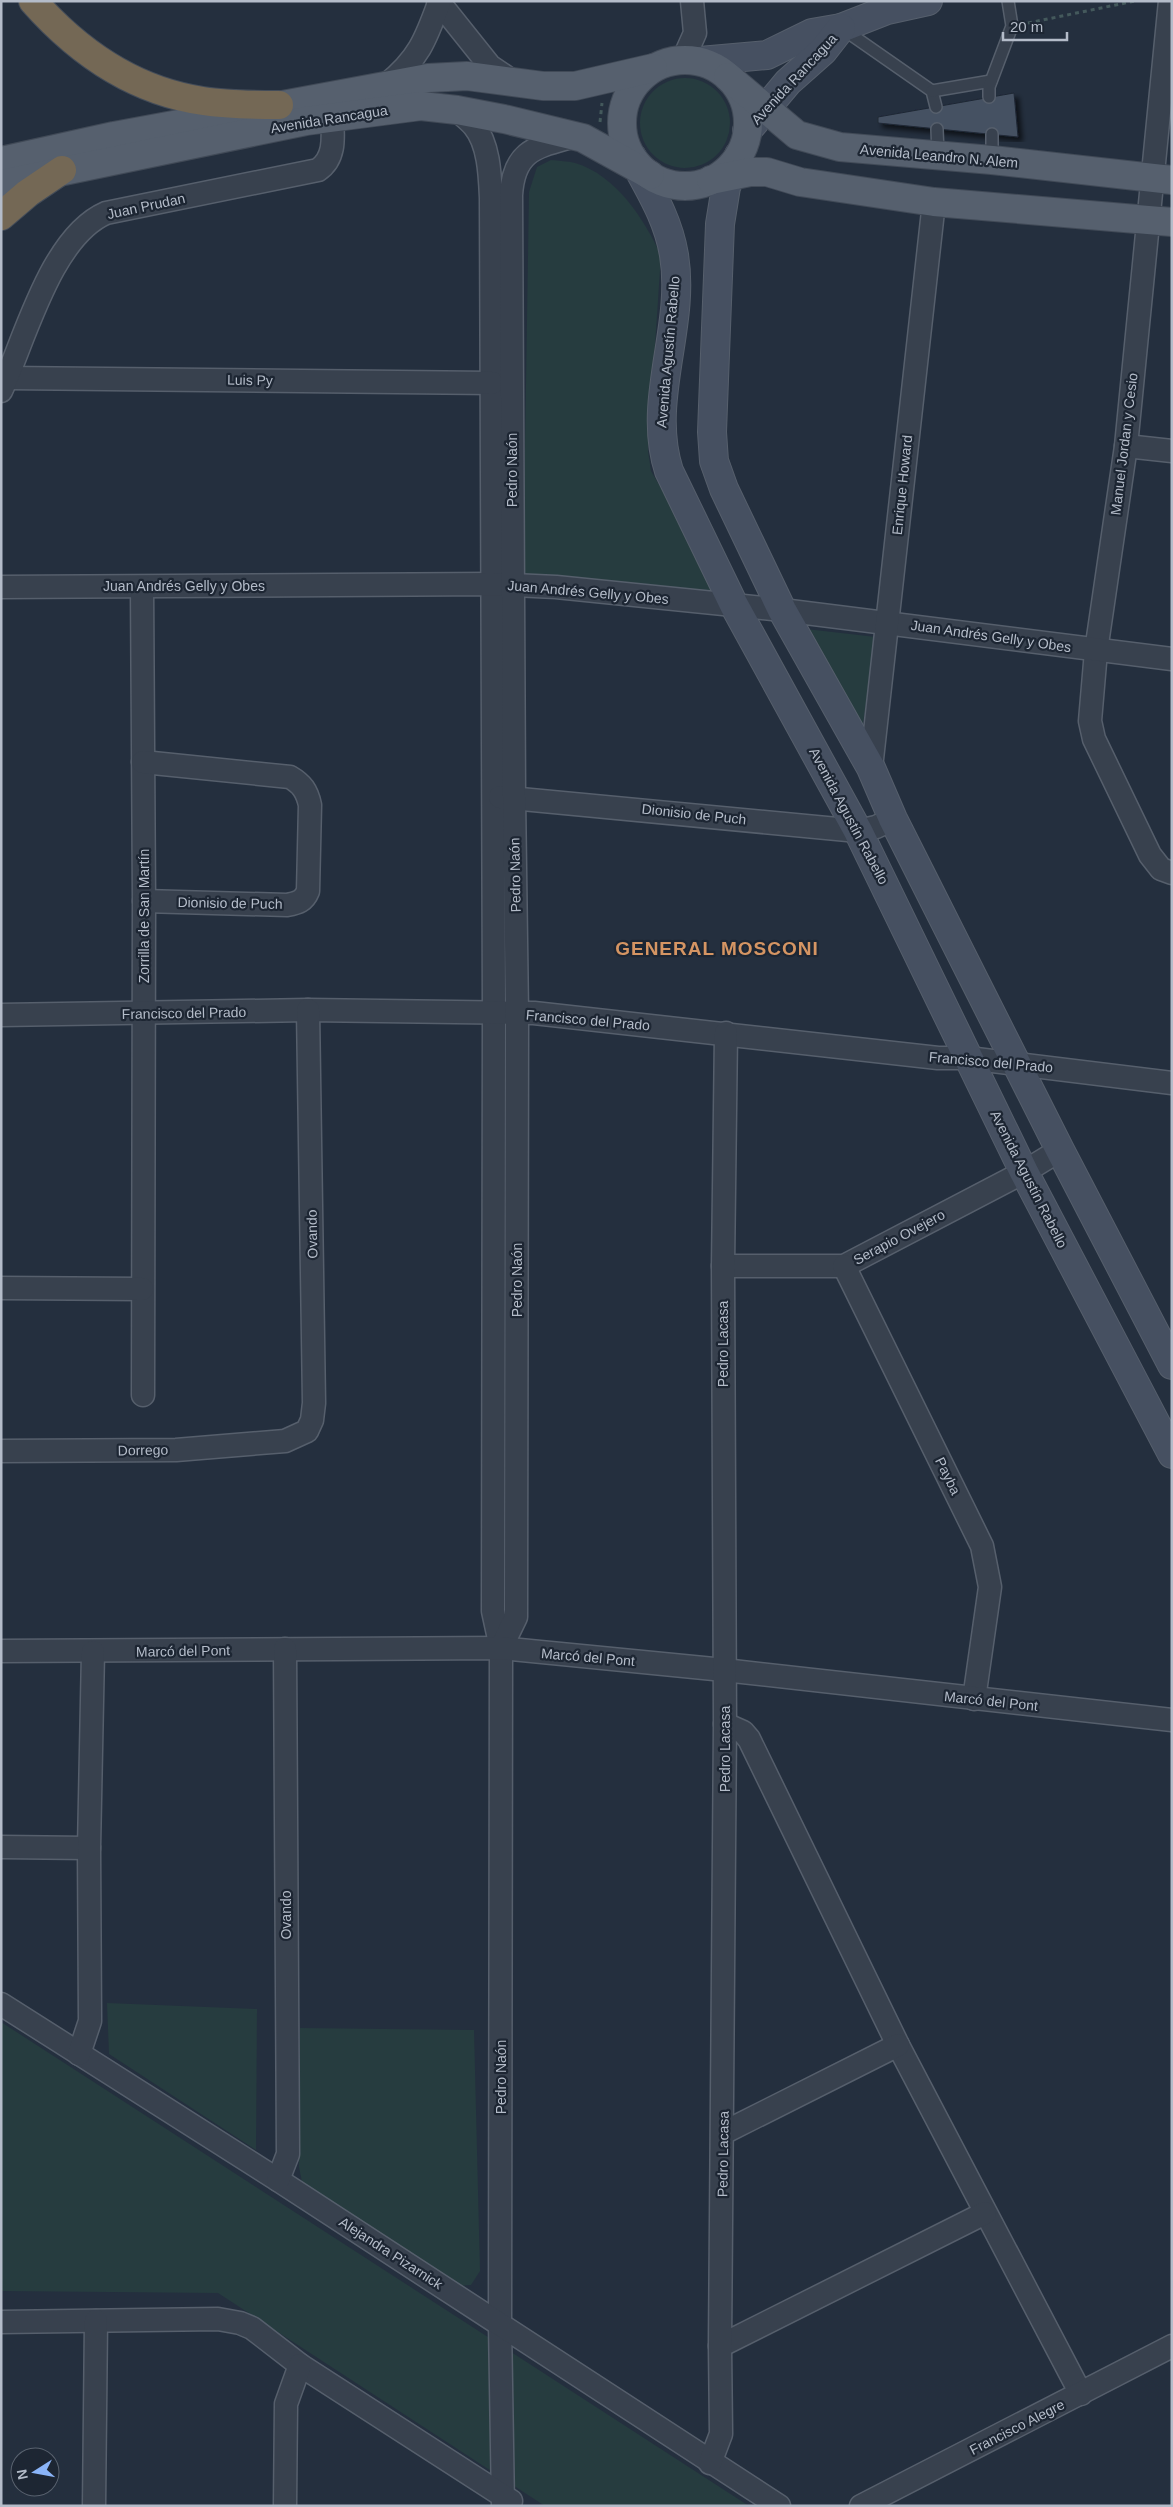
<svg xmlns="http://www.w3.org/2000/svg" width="1173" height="2507" font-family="Helvetica,sans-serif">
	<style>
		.green { fill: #263c3f }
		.building { fill: #455162; stroke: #1f2835; filter: url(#shadow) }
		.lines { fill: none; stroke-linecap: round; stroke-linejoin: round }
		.lane-casing { stroke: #565f6c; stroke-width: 14 }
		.street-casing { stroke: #565f6c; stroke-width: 25 }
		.secondary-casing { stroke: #565f6c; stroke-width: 30 }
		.primary-casing { stroke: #414a57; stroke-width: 30 }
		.highway-casing { stroke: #434c59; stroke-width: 30 }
		.path { stroke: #44595c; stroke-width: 3; stroke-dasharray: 4 4; stroke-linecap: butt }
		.lane { stroke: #38414e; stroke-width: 11 }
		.street { stroke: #38414e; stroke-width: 22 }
		.secondary { stroke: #465061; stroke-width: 28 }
		.primary { stroke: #56606e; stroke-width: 28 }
		.highway { stroke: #746855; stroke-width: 28 }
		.labels { text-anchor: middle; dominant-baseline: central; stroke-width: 4.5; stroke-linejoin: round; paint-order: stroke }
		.street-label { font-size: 14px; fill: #b4bcc9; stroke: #1d2633 }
		.district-label { font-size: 19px; font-weight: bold; letter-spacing: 1px; fill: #d59563; stroke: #1d2633 }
	</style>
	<defs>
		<filter id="shadow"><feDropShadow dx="4.5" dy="4.5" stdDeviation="2.5" flood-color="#0009"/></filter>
	</defs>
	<rect width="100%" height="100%" fill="#242f3e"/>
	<g class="green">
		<circle cx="685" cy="123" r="45"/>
		<path d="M551,160C559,161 568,161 575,163C616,175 644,219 661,255L648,451L651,471L714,579L712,588L705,594L523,576L529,192L537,167Z"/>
		<path d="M806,629L876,637L861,737Z"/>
		<path d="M107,2003L257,2009L256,2150L109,2054Z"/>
		<path d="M1,2022L749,2506H545L218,2293L1,2291Z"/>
		<path d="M300,2028L474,2030L480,2271L471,2285L457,2286L302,2182L299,2167Z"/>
	</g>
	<path class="building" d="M1014,93L1018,137L878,123V117Z"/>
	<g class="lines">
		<defs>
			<g id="lane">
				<path d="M843,29L932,91L936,107"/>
				<path d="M932,91L991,81"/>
				<path d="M989,97V87L1012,26L1008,1"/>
				<path d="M937,129L938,155"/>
				<path d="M992,134V160"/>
			</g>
			<g id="street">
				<path d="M438,1L490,66L515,83"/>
				<path d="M1170,1L1126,446L1096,651L1090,721L1094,739L1150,855L1161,869L1172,873"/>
				<path d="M683,60L695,33L692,1"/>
				<path d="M386,85C418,60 426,39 439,3"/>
				<path d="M457,110C462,115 469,120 474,126C489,144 490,175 491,198L494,1013L493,1611L501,1648L500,2324L503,2506"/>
				<path d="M7,378L492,383"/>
				<path d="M1,391C25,339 51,237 106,213L318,170C336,158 333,136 332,117"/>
				<path d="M1126,446L1172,451"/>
				<path d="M1,587L492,584L556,587L782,610L1172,659"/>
				<path d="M142,587L144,901L143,1395"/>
				<path d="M143,762L290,777C302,784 307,791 310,805L308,891C304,901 298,903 287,905L144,901"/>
				<path d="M871,768L934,202"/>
				<path d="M500,797L858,831L876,827L893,819"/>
				<path d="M1,1015L308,1010L534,1013L938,1058H968L1172,1083"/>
				<path d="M723,1266H844L1024,1172L1060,1150"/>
				<path d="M844,1266L982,1546L990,1587L974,1699"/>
				<path d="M1,1288L142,1289"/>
				<path d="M1,1451L176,1450L285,1441L307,1431L312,1420L314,1403L308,1010"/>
				<path d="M501,1648L516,1617L517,1013L514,796L511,195C514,149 537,147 575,136"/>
				<path d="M1,1651L501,1648L724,1670L1172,1720"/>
				<path d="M725,1724L743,1732L749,1739L898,2045L1081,2394"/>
				<path d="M1,1847L89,1848"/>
				<path d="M1,2004L278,2180L779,2506"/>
				<path d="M79,2054L90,2021L89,1848L93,1652"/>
				<path d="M723,2133L898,2045"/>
				<path d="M278,2180L288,2154L285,1649"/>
				<path d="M1,2322L218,2319L240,2323L252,2328L300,2365L511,2501"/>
				<path d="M720,2346L985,2213"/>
				<path d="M710,2463L721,2434L720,2346L725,1724L723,1266L726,1033"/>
				<path d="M94,2506L96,2321"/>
				<path d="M285,2506L286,2404L300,2365"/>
				<path d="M861,2506L1172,2346"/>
			</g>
			<g id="secondary">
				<path d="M700,61L767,55L812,33L841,28L887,10L928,1"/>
				<path d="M747,131L788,82L823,51L841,28"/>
				<path d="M739,155L726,187L720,224L712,432L714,461L724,489L782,610L871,768L893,819L1060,1150L1172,1365"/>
				<path d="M632,157C649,189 668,218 674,255C686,327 646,400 669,471L734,605L858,831L1024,1172L1172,1454"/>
			</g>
			<g id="primary">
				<circle cx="685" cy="123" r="63"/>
				<path d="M728,77L797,135L840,147L992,160L1172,180"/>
				<path d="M1,161L114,136L428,78L467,76L543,86H575L653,68"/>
				<path d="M711,180L750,172H767L800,182L934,202L1172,222"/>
				<path d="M1,184L306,121L421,106L457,110L504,119L583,138L650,175"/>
			</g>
			<g id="highway">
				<path d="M33,1C78,52 135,91 203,101C228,105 254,105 279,105"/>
				<path d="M1,216L28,193L62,170"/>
			</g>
		</defs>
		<use href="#lane" class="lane-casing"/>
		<use href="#street" class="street-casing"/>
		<use href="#secondary" class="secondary-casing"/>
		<use href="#primary" class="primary-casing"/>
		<use href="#highway" class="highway-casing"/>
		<g class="path">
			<path d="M1028,23L1135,1"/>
			<path d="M600,122L602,103"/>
		</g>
		<use href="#lane" class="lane"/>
		<use href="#street" class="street"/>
		<use href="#secondary" class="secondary"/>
		<use href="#primary" class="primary"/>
		<use href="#highway" class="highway"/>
	</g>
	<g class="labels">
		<g class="street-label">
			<text transform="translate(794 79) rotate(-47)">Avenida Rancagua</text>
			<text transform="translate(329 119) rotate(-9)">Avenida Rancagua</text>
			<text transform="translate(939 156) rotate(5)">Avenida Leandro N. Alem</text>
			<text transform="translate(146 206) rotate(-12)">Juan Prudan</text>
			<text transform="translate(668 352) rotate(-85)">Avenida Agustín Rabello</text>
			<text transform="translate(250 380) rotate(1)">Luis Py</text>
			<text transform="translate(1124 444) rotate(-83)">Manuel Jordan y Cesio</text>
			<text transform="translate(512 470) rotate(-90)">Pedro Naón</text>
			<text transform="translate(902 485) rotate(-84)">Enrique Howard</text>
			<text x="184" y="586">Juan Andrés Gelly y Obes</text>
			<text transform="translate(588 592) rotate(5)">Juan Andrés Gelly y Obes</text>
			<text transform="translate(991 636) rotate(8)">Juan Andrés Gelly y Obes</text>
			<text transform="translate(694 814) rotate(6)">Dionisio de Puch</text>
			<text transform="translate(849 816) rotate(62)">Avenida Agustín Rabello</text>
			<text transform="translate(515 875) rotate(-91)">Pedro Naón</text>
			<text transform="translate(230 903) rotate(1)">Dionisio de Puch</text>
			<text transform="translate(144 916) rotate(-90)">Zorrilla de San Martín</text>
			<text transform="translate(184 1013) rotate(-1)">Francisco del Prado</text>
			<text transform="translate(588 1020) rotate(5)">Francisco del Prado</text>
			<text transform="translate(991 1062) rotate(5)">Francisco del Prado</text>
			<text transform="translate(1029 1179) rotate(63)">Avenida Agustín Rabello</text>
			<text transform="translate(312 1234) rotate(-91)">Ovando</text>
			<text transform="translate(899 1237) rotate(-28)">Serapio Ovejero</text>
			<text transform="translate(517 1280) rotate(-90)">Pedro Naón</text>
			<text transform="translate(723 1344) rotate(-90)">Pedro Lacasa</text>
			<text transform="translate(143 1450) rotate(-1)">Dorrego</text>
			<text transform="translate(948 1476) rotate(64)">Payba</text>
			<text transform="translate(183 1651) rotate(-1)">Marcó del Pont</text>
			<text transform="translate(588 1657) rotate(5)">Marcó del Pont</text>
			<text transform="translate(991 1701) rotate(6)">Marcó del Pont</text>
			<text transform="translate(725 1749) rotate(-90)">Pedro Lacasa</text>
			<text transform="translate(286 1915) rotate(-90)">Ovando</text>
			<text transform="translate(501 2077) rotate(-90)">Pedro Naón</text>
			<text transform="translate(723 2154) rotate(-89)">Pedro Lacasa</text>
			<text transform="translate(391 2253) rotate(33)">Alejandra Pizarnick</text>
			<text transform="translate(1017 2427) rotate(-27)">Francisco Alegre</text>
		</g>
		<g class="district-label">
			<text x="717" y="948">GENERAL MOSCONI</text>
		</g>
	</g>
	<rect width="1173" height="2507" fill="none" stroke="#b4bcc9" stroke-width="5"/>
	<g transform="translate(35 2472) rotate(259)"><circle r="24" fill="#1d2633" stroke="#59626f"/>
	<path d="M0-4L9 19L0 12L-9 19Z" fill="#8ab4f8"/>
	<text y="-8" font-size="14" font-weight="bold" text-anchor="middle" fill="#b4bcc9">N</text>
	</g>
	<path d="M1003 32v8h64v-8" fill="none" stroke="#b4bcc9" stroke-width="2.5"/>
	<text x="1010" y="32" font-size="15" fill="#b4bcc9" stroke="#1d2633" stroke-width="4" paint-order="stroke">20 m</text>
</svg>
